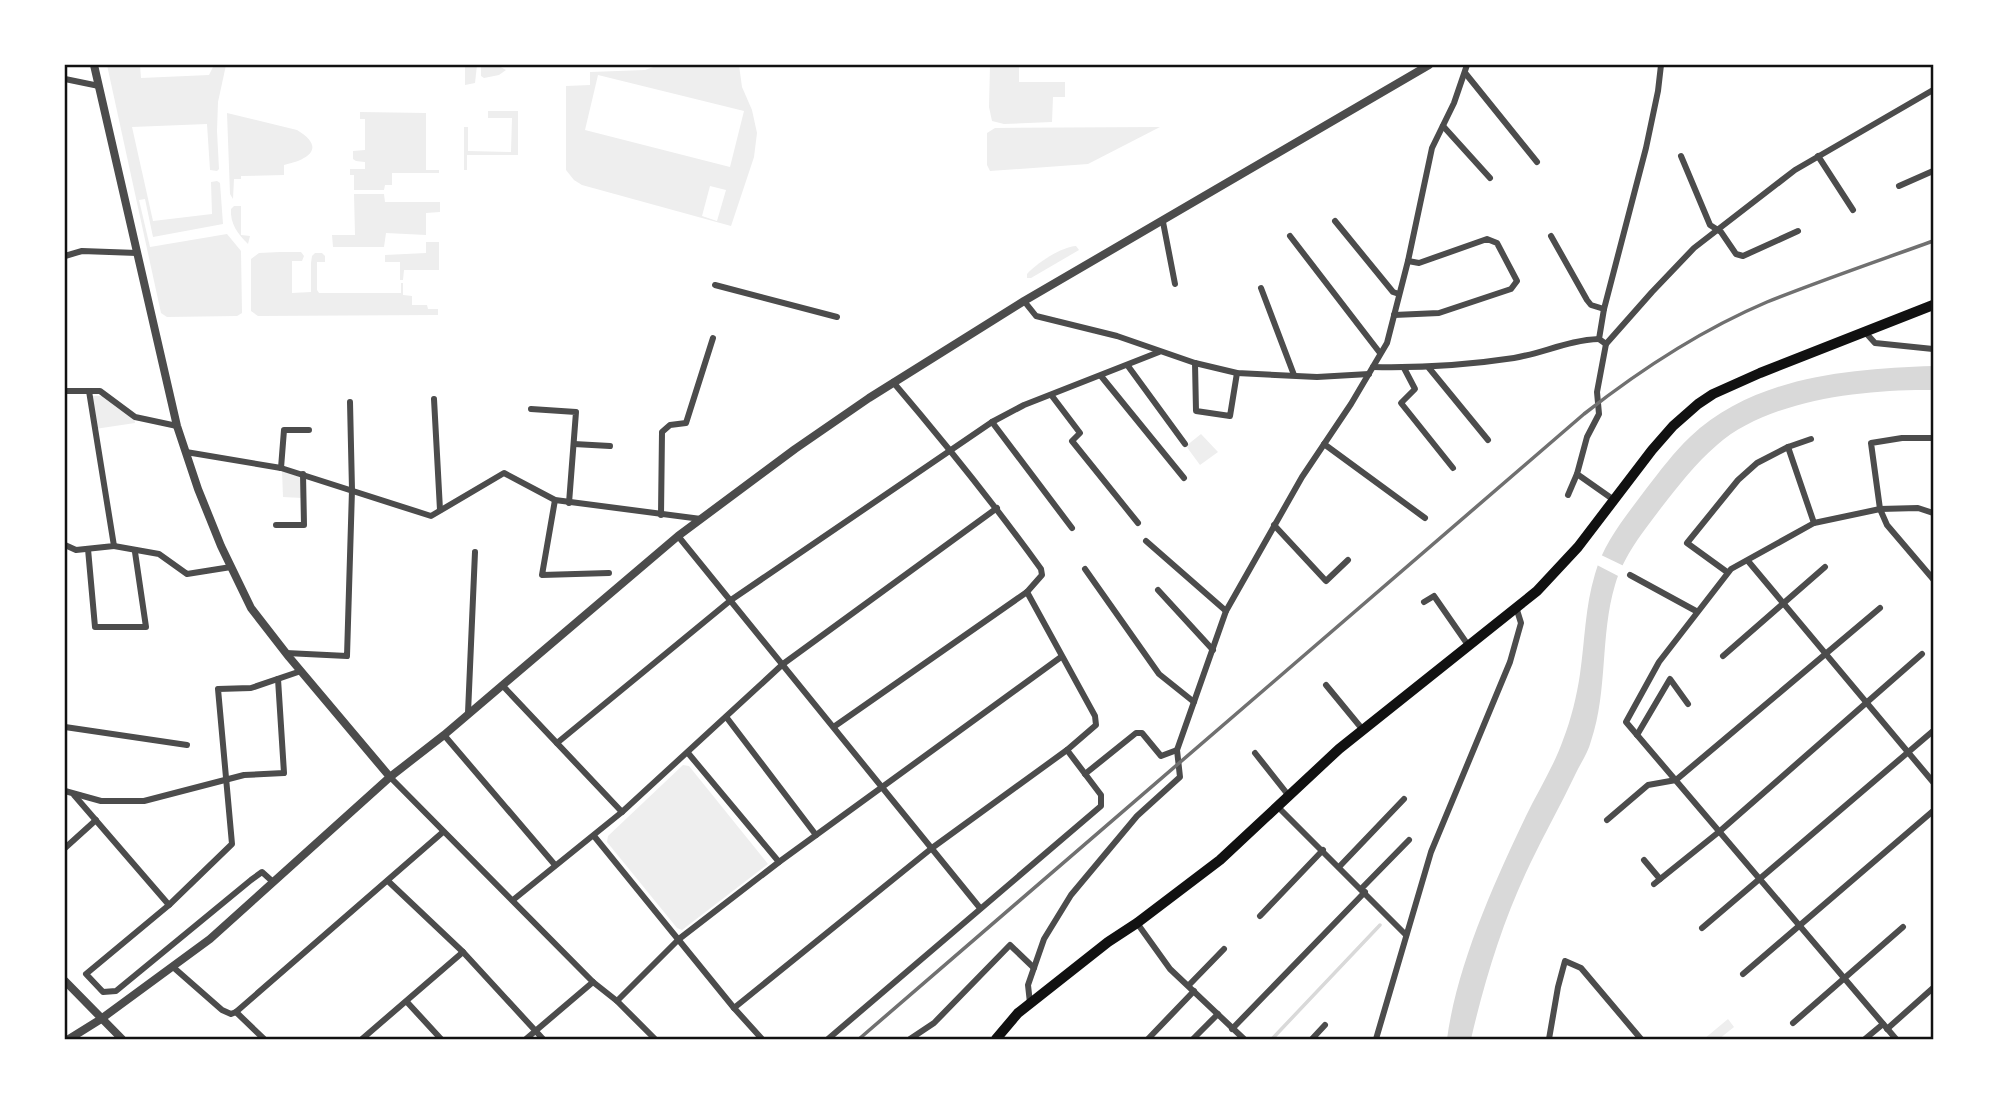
<svg xmlns="http://www.w3.org/2000/svg" width="1998" height="1104" font-family="Commissioner,sans-serif">
	<style>
		.green { fill: #eee; fill-rule: evenodd }
		.water { fill: #d9d9d9 }
		.pier { fill: #fff }
		.lines { fill: none; stroke-linecap: round; stroke-linejoin: round }
		.stream { stroke: #d9d9d9; stroke-width: 3.5 }
		.minor { stroke: #4c4c4c; stroke-width: 6 }
		.tertiary { stroke: #4c4c4c; stroke-width: 8 }
		.primary { stroke: #111; stroke-width: 10 }
		.rail { stroke: #707070; stroke-width: 3.5 }
		.neatline { fill: none; stroke: #111; stroke-width: 2.5 }
	</style>
	<rect width="100%" height="100%" fill="#fff"/>
	<g class="green">
		<path d="M107,65H140L141,78L209,75L214,65H226L218,102L217,131L219,169L217,171L210,170L207,124L132,127L153,221L212,214L211,182L217,181L220,183L223,224L153,237L145,199L139,200L150,247L227,234L241,251L242,313L237,316L167,317L161,313Z"/>
		<path d="M465,65H477L475,83L465,85Z"/>
		<path d="M481,65H497L506,70L499,75L484,78L481,76Z"/>
		<path d="M659,65H739L742,87L752,110L757,133L754,157L731,226L582,185L574,180L566,170V86L590,85V72L645,70ZM598,75L744,111L730,167L585,130ZM710,186L726,190L717,221L702,216Z"/>
		<path d="M990,65H1019V82H1065V97H1053L1052,122L1004,124L992,121L989,107Z"/>
		<path d="M488,111H518V155H467V170H464V127H468V151L511,152L512,118H488Z"/>
		<path d="M360,112L426,113V170H439V173H392V185H385L384,190H354V175H350V169H365V162L356,161L353,159V151L365,150V119H360Z"/>
		<path d="M227,113L297,130C327,148 308,160 284,165V175L241,176V179H234L233,199L230,194Z"/>
		<path d="M1160,127L1088,164L990,171L987,165V133L995,128Z"/>
		<path d="M354,194H384L385,202H440V212L426,213V235L386,233L384,247H333L332,235H355Z"/>
		<path d="M234,206H241V235L250,236L248,244C238,234 230,224 231,209Z"/>
		<path d="M426,242H439V270H404L403,280H400V262H385V255L426,253Z"/>
		<path d="M1076,246L1079,250L1031,278H1027V274C1037,263 1061,247 1076,246Z"/>
		<path d="M280,252H301L304,256L302,261H292V293L311,292V263L312,256L315,253H322L325,256V262H317V290L319,293H401V283H403V295L412,296V305H427L428,309H438V315L258,316L251,311V259L259,253Z"/>
		<path d="M91,396H105L134,416L135,423L95,429Z"/>
		<path d="M1201,434L1218,452L1200,465L1186,446Z"/>
		<path d="M282,470L301,475L302,498L283,497Z"/>
		<path d="M683,765L689,766L768,864L682,930L677,928L607,842L608,836Z"/>
		<path d="M1728,1019L1734,1027L1719,1039H1704Z"/>
	</g>
	<path class="water" d="M1933,366V390C1867,389 1769,399 1717,445C1696,463 1678,486 1661,508C1643,532 1624,555 1615,585C1600,635 1608,691 1591,741C1588,753 1580,764 1575,775C1561,805 1544,834 1530,864C1503,920 1485,979 1471,1039H1447C1457,965 1494,883 1526,816C1538,791 1554,766 1563,740C1571,720 1577,695 1580,674C1585,640 1585,607 1595,574C1604,542 1626,516 1646,489C1660,471 1674,452 1690,437C1755,376 1849,369 1933,366Z"/>
	<path class="pier" d="M1599,554L1626,567L1622,578L1595,564Z"/>
	<g class="lines">
		<path class="stream" d="M1272,1039L1380,925"/>
		<g class="minor">
			<path d="M1466,74L1537,162"/>
			<path d="M65,79L99,86"/>
			<path d="M1443,126L1490,178"/>
			<path d="M1681,156L1710,225L1721,232L1736,254L1743,256L1798,231"/>
			<path d="M1818,156L1853,210"/>
			<path d="M1899,186L1933,171"/>
			<path d="M1335,221L1393,292L1399,294"/>
			<path d="M1163,222L1175,284"/>
			<path d="M1290,236L1380,353"/>
			<path d="M1551,236L1587,300L1591,305L1604,309"/>
			<path d="M65,256L82,251L137,253"/>
			<path d="M715,285L837,317"/>
			<path d="M1261,288L1294,375"/>
			<path d="M1024,301L1036,316L1117,336L1195,363L1237,373L1317,377L1369,374"/>
			<path d="M1394,315L1439,313L1511,289L1517,281L1497,243L1487,239L1419,263L1408,261"/>
			<path d="M1865,332L1875,343L1933,349"/>
			<path d="M1606,344L1599,339L1604,309L1646,148L1658,91L1661,65"/>
			<path d="M1195,363L1196,411L1230,416L1237,373"/>
			<path d="M1128,366L1185,444"/>
			<path d="M1373,367C1420,368 1468,365 1514,358C1543,353 1570,340 1599,339"/>
			<path d="M1404,368L1415,389L1401,403L1453,468"/>
			<path d="M1429,368L1488,440"/>
			<path d="M1101,376L1184,478"/>
			<path d="M65,391H100L135,417L177,426"/>
			<path d="M1052,396L1080,433L1072,441L1138,523"/>
			<path d="M434,399L440,510"/>
			<path d="M531,409L576,412L569,503"/>
			<path d="M992,422L1072,528"/>
			<path d="M1933,438H1902L1871,443L1880,509L1887,525L1933,579"/>
			<path d="M574,444L610,446"/>
			<path d="M1324,444L1425,518"/>
			<path d="M1788,447L1811,439"/>
			<path d="M186,452L281,468L431,516L504,473L555,500L701,519"/>
			<path d="M281,468L284,430H309"/>
			<path d="M1568,495L1577,474"/>
			<path d="M555,500L542,575L609,573"/>
			<path d="M1614,500L1577,474L1587,437L1599,414L1597,392L1606,344L1652,292L1694,248L1795,170L1933,90"/>
			<path d="M661,515L662,432L670,425L686,423L713,338"/>
			<path d="M276,525H304L303,474"/>
			<path d="M1274,525L1326,581L1348,560"/>
			<path d="M678,536L980,908"/>
			<path d="M1146,541L1226,611"/>
			<path d="M65,545L76,550L114,546L89,391"/>
			<path d="M114,546L159,554L187,574L231,567"/>
			<path d="M88,549L95,627H146L135,552"/>
			<path d="M1748,561L1933,782"/>
			<path d="M1085,569L1159,674L1194,702"/>
			<path d="M1727,572L1687,543L1738,480L1757,463L1788,447L1814,523"/>
			<path d="M1630,575L1696,611"/>
			<path d="M1158,590L1213,650"/>
			<path d="M1424,602L1434,596L1468,645"/>
			<path d="M286,653L347,656L352,490L350,402"/>
			<path d="M1723,656L1825,567"/>
			<path d="M502,685L622,812"/>
			<path d="M1326,685L1363,730"/>
			<path d="M468,713L475,552"/>
			<path d="M727,718L816,835"/>
			<path d="M835,726L1027,592L1042,575L1041,569C994,504 945,443 893,382"/>
			<path d="M65,727L187,745"/>
			<path d="M444,735L555,865"/>
			<path d="M1637,735L1670,679L1688,704"/>
			<path d="M557,743L731,600L992,422L1024,405L1159,352"/>
			<path d="M688,753L779,862"/>
			<path d="M1255,753L1289,796"/>
			<path d="M1085,774L1136,733H1142L1161,756L1177,750"/>
			<path d="M390,777L593,982L617,1001L655,1039"/>
			<path d="M65,791L101,801H144L244,775L284,773L278,679"/>
			<path d="M74,795L169,905"/>
			<path d="M1278,807L1406,935"/>
			<path d="M1607,820L1648,785L1676,780L1880,608"/>
			<path d="M594,836L734,1008L762,1039"/>
			<path d="M65,848L96,820"/>
			<path d="M1644,860L1660,879"/>
			<path d="M1339,867L1404,799"/>
			<path d="M272,881L262,872L251,880L116,991L103,992L86,974L169,905L232,844L218,689L251,688L301,671"/>
			<path d="M388,881L463,952L543,1039"/>
			<path d="M1654,884L1720,831L1922,654"/>
			<path d="M1361,889L1409,840"/>
			<path d="M513,900L622,812L783,664L997,508"/>
			<path d="M1260,916L1323,850"/>
			<path d="M1137,923L1170,969L1244,1039"/>
			<path d="M1702,928L1933,731"/>
			<path d="M173,967L222,1010L231,1014L236,1012L443,832"/>
			<path d="M1743,974L1933,811"/>
			<path d="M1189,985L1224,949"/>
			<path d="M617,1001L679,939L779,862L1061,657"/>
			<path d="M407,1002L441,1039"/>
			<path d="M1030,1003L1028,985L1044,939L1071,895L1137,816L1180,777L1177,750L1226,611L1302,477L1351,404L1387,343L1408,261L1432,148L1454,103L1467,65"/>
			<path d="M734,1008L932,848L1067,750"/>
			<path d="M236,1012L264,1039"/>
			<path d="M1793,1023L1903,927"/>
			<path d="M1232,1029L1365,892"/>
			<path d="M1887,1029L1933,988"/>
			<path d="M362,1039L463,952"/>
			<path d="M526,1039L593,982"/>
			<path d="M828,1039L1101,806V795L1067,750L1096,725L1095,716L1027,592"/>
			<path d="M910,1039L934,1023L1010,945L1034,968"/>
			<path d="M1148,1039L1194,991"/>
			<path d="M1193,1039L1218,1014"/>
			<path d="M1312,1039L1325,1025"/>
			<path d="M1376,1039L1431,852L1510,662L1521,623L1516,607"/>
			<path d="M1549,1039L1558,987L1565,961L1581,968L1641,1039"/>
			<path d="M1865,1039L1883,1024"/>
			<path d="M1896,1039L1626,722L1659,662L1731,569L1814,523L1880,509L1918,508L1933,513"/>
		</g>
		<g class="tertiary">
			<path d="M390,777L444,735L678,536L795,449L869,398L1024,301L1429,65"/>
			<path d="M65,981L122,1039"/>
			<path d="M69,1039L101,1019L210,939L390,777L289,657L251,608L221,546L198,489L177,426L94,65"/>
		</g>
		<path class="primary" d="M996,1039L1018,1013L1108,942L1137,923L1220,860L1339,749L1537,591L1578,547L1652,450L1673,426L1698,404L1713,394L1760,373L1933,305"/>
		<path class="rail" d="M859,1039L1584,414C1640,370 1701,330 1767,302C1822,280 1878,261 1933,241"/>
	</g>
	<rect width="1998" height="1104" fill="none" stroke="#ffffff" stroke-width="133"/>
	<rect x="66" y="66" width="1866" height="972" class="neatline"/>
</svg>
